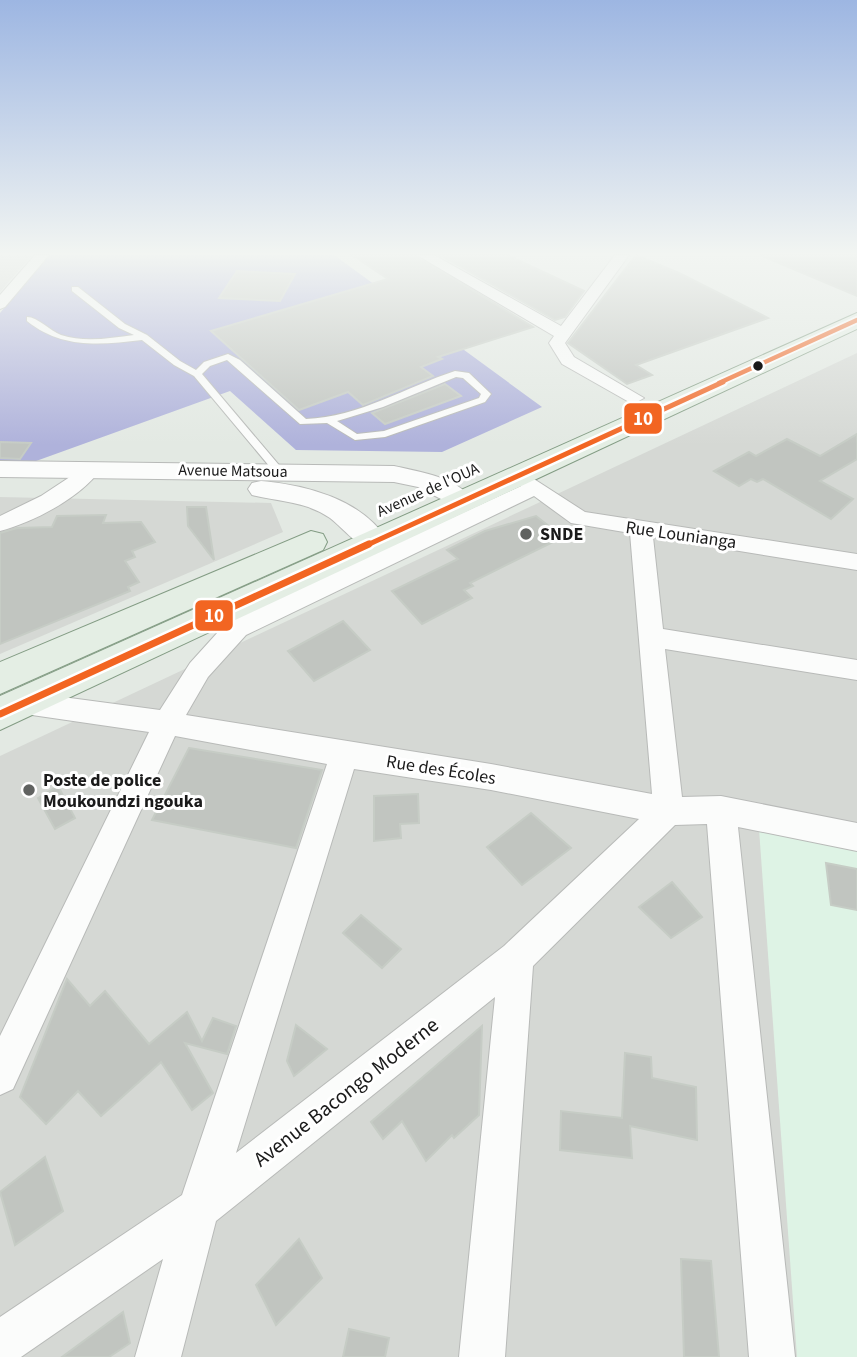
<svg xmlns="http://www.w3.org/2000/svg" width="857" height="1357" font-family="'Source Sans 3',sans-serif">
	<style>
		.residential { fill: #d5d8d4 }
		.education { fill: #def3e5 }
		.pitch { fill: #afb2db }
		.building { fill: #c1c5c0; stroke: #c6ccc5; stroke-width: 2 }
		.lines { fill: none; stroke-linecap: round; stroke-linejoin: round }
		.service-casing { stroke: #b8bab8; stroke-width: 2 }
		.minor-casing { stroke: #b8bab8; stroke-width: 2 }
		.tertiary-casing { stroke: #b8bab8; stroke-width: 2 }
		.primary-casing { stroke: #839c84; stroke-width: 2 }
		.service { fill: #fbfcfb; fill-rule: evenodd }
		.minor { fill: #fbfcfb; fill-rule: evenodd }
		.tertiary { fill: #fbfcfb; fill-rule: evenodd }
		.primary { fill: #e4eee4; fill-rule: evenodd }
		.bus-1-far2-casing { stroke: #fff; stroke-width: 8 }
		.bus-1-far1-casing { stroke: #fff; stroke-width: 10 }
		.bus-1-casing { stroke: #fff; stroke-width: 12 }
		.bus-1-far2 { stroke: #f26522; stroke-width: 4.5 }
		.bus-1-far1 { stroke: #f26522; stroke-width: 5 }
		.bus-1 { stroke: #f26522; stroke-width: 7 }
		.bus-dot { fill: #1a1a1a; stroke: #fff; stroke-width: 2.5 }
		.poi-dot { fill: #606260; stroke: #fff; stroke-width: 2.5 }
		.labels { text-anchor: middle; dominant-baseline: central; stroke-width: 6; stroke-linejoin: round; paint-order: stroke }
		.far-street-label { font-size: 16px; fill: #1a1a1a; stroke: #fff }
		.poi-label { font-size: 18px; font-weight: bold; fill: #1a1a1a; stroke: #fff; text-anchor: start }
		.street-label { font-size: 18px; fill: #1a1a1a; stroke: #fff }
		.near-street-label { font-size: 21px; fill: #1a1a1a; stroke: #fff }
		.line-badge { stroke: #fff; stroke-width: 2.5 }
		.badge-label { font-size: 19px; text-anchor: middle; font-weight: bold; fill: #fff }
	</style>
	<rect width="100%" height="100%" fill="#e3e9e3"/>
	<g class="residential">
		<path d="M0,255H32L0,292Z"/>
		<path d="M857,353V1357H0V756Z"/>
		<path d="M0,497L271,503L283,532L0,654Z"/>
	</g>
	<path class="education" d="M759,829L857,849V1357H797Z"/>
	<path class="pitch" d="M49,255H334L542,407L442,452L296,450L230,391L25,465H0V313Z"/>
	<g class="building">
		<path d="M352,255H415L533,327L438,357L442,359L421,367L433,376L363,405L348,392L299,410L211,331L388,279Z"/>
		<path d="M440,255H507L584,291L565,317L555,320Z"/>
		<path d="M636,255L679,273L768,318L636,365L652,375L627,384L568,343Z"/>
		<path d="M760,255H857V296Z"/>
		<path d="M237,271L295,274L280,301L219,298Z"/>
		<path d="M445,384L461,396L385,424L372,413Z"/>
		<path d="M857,434V459L820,481L853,499L831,519L763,479L757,482L751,479L739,486L714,471L749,452L756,456L787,439L820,456Z"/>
		<path d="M0,442L31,443L20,459L0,458Z"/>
		<path d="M187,507H206L214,560L188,526Z"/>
		<path d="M106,515L103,523L141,522L155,542L132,551L135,557L125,561L139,582L128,587L130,591L0,644V533L17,528L52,527L57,516Z"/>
		<path d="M536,516L563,537L470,583L473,586L464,590L472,598L422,624L392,591L458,559L447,550L485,531Z"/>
		<path d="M343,621L370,650L314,681L288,651Z"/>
		<path d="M189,748L322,770L296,848L152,820Z"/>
		<path d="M58,786L75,818L55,829L38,798Z"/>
		<path d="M418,794L419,823L400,824L401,838L374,841V796Z"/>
		<path d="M531,813L571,848L522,885L487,847Z"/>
		<path d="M826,863L857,869V910L831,905Z"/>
		<path d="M672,882L702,917L671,938L639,907Z"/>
		<path d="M361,915L401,949L382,968L343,933Z"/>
		<path d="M67,979L90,1006L105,991L149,1044L187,1012L202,1041L213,1018L236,1026L227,1054L185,1043L213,1093L192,1110L161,1062L101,1116L78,1091L46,1124L20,1097Z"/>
		<path d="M296,1025L327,1049L294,1076L287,1061Z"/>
		<path d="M482,1026L479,1115L454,1138L452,1135L426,1161L402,1121L383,1139L371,1122Z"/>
		<path d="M625,1053L651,1057L652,1078L696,1087L697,1140L630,1126L632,1158L560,1150L561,1111L622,1118Z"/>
		<path d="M45,1157L63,1211L15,1245L0,1192Z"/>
		<path d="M299,1239L322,1278L276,1325L256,1285Z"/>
		<path d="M681,1259L711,1261L719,1357H684Z"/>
		<path d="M123,1312L130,1343L109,1357H62Z"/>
		<path d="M349,1329L389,1338L385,1357H343Z"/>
	</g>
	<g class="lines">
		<defs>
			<path id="service" d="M72,287H78L125,324L147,335L180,361L196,370L204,362L228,354L240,360L306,419C359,417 406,387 455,371L469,373L491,394L485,402L385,437L355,440L327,423L300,424L227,360L210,366L202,374L284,471L283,473H275L194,376L174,365L142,340C100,345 62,349 27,321V317C38,317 50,331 61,335C85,343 110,338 134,335L119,328L72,291ZM456,377L463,378L481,394L479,398L384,431L357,434L337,421L383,407Z"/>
			<g id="minor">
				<path d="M35,255H49L5,307L0,309V295Z"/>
				<path d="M417,255H434L561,326L615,255H629L565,343L574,357L644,398L635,403L629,402L562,364L549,343L554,336Z"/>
				<path d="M91,463L101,469C80,498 34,522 0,531V516L41,496Z"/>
				<path d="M520,470L585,512L857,554V570L653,537L663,629L857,660V680L665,649L682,797L721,796L857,823V851L738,827L795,1357H749L707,824L675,825L533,966L505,1357H459L495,997L216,1221L181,1357H135L163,1259L21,1357H0V1317L182,1195L327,764L175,736L13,1089L0,1095V1036L149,732L25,714L15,711L12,703L15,695L25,692L160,710L190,663L228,621L521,486L510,476ZM534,496L571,523L630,533L652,794L491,764L186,715L208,677L246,635ZM354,769L491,790L639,819L504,946L236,1153Z"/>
			</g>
			<g id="tertiary">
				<path d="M0,461L394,466C420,472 458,477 473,501L469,507L460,509L418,487L394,482L0,477Z"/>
				<path d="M261,481C306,485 362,499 388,541L384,548C361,554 347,531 330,518C305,501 280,502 252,495L248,489L252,483Z"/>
			</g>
			<g id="primary">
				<path d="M857,313V329L0,730V696Z"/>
				<path d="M311,531L323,534L327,542L323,550L0,694V662Z"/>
			</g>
		</defs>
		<use href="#service" class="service-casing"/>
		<use href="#minor" class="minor-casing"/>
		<use href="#tertiary" class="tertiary-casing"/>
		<use href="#primary" class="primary-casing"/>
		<use href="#service" class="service"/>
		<use href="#minor" class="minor"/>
		<use href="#tertiary" class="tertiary"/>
		<use href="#primary" class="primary"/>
		<defs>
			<path id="bus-1-far2" d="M719,383L857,320"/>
			<path id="bus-1-far1" d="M365,546L723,382"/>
			<path id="bus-1" d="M0,714L369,544"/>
		</defs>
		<use href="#bus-1-far2" class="bus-1-far2-casing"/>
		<use href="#bus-1-far1" class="bus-1-far1-casing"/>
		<use href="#bus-1" class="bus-1-casing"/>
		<use href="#bus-1-far2" class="bus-1-far2"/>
		<use href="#bus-1-far1" class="bus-1-far1"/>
		<use href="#bus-1" class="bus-1"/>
	</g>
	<linearGradient id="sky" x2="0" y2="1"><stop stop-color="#9db6e2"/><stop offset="0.57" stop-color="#f2f5f2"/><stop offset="1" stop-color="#f2f5f2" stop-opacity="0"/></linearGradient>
	<rect width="857" height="445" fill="url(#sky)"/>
	<circle class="bus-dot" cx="758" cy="366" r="6"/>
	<g class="poi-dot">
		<circle cx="526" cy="534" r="7"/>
		<circle cx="29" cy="790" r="7"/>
	</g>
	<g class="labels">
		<g class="far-street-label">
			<text transform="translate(233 471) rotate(1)">Avenue Matsoua</text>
			<text transform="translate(428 490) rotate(-24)">Avenue de l'OUA</text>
		</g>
		<g class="poi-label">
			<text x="540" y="534">SNDE</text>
			<text x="43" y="780">Poste de police<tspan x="43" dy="21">Moukoundzi ngouka</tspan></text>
		</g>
		<g class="street-label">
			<text transform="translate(681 535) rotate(8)">Rue Lounianga</text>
			<text transform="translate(441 770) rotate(9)">Rue des Écoles</text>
		</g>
		<g class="near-street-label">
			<text transform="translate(346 1092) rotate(-38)">Avenue Bacongo Moderne</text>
		</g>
	</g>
	<g class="line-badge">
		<rect x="623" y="402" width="40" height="33" rx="7" fill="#f26522"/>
		<rect x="194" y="599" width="40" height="33" rx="7" fill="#f26522"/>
	</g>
	<g class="badge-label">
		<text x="643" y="425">10</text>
		<text x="214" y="622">10</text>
	</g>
</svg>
